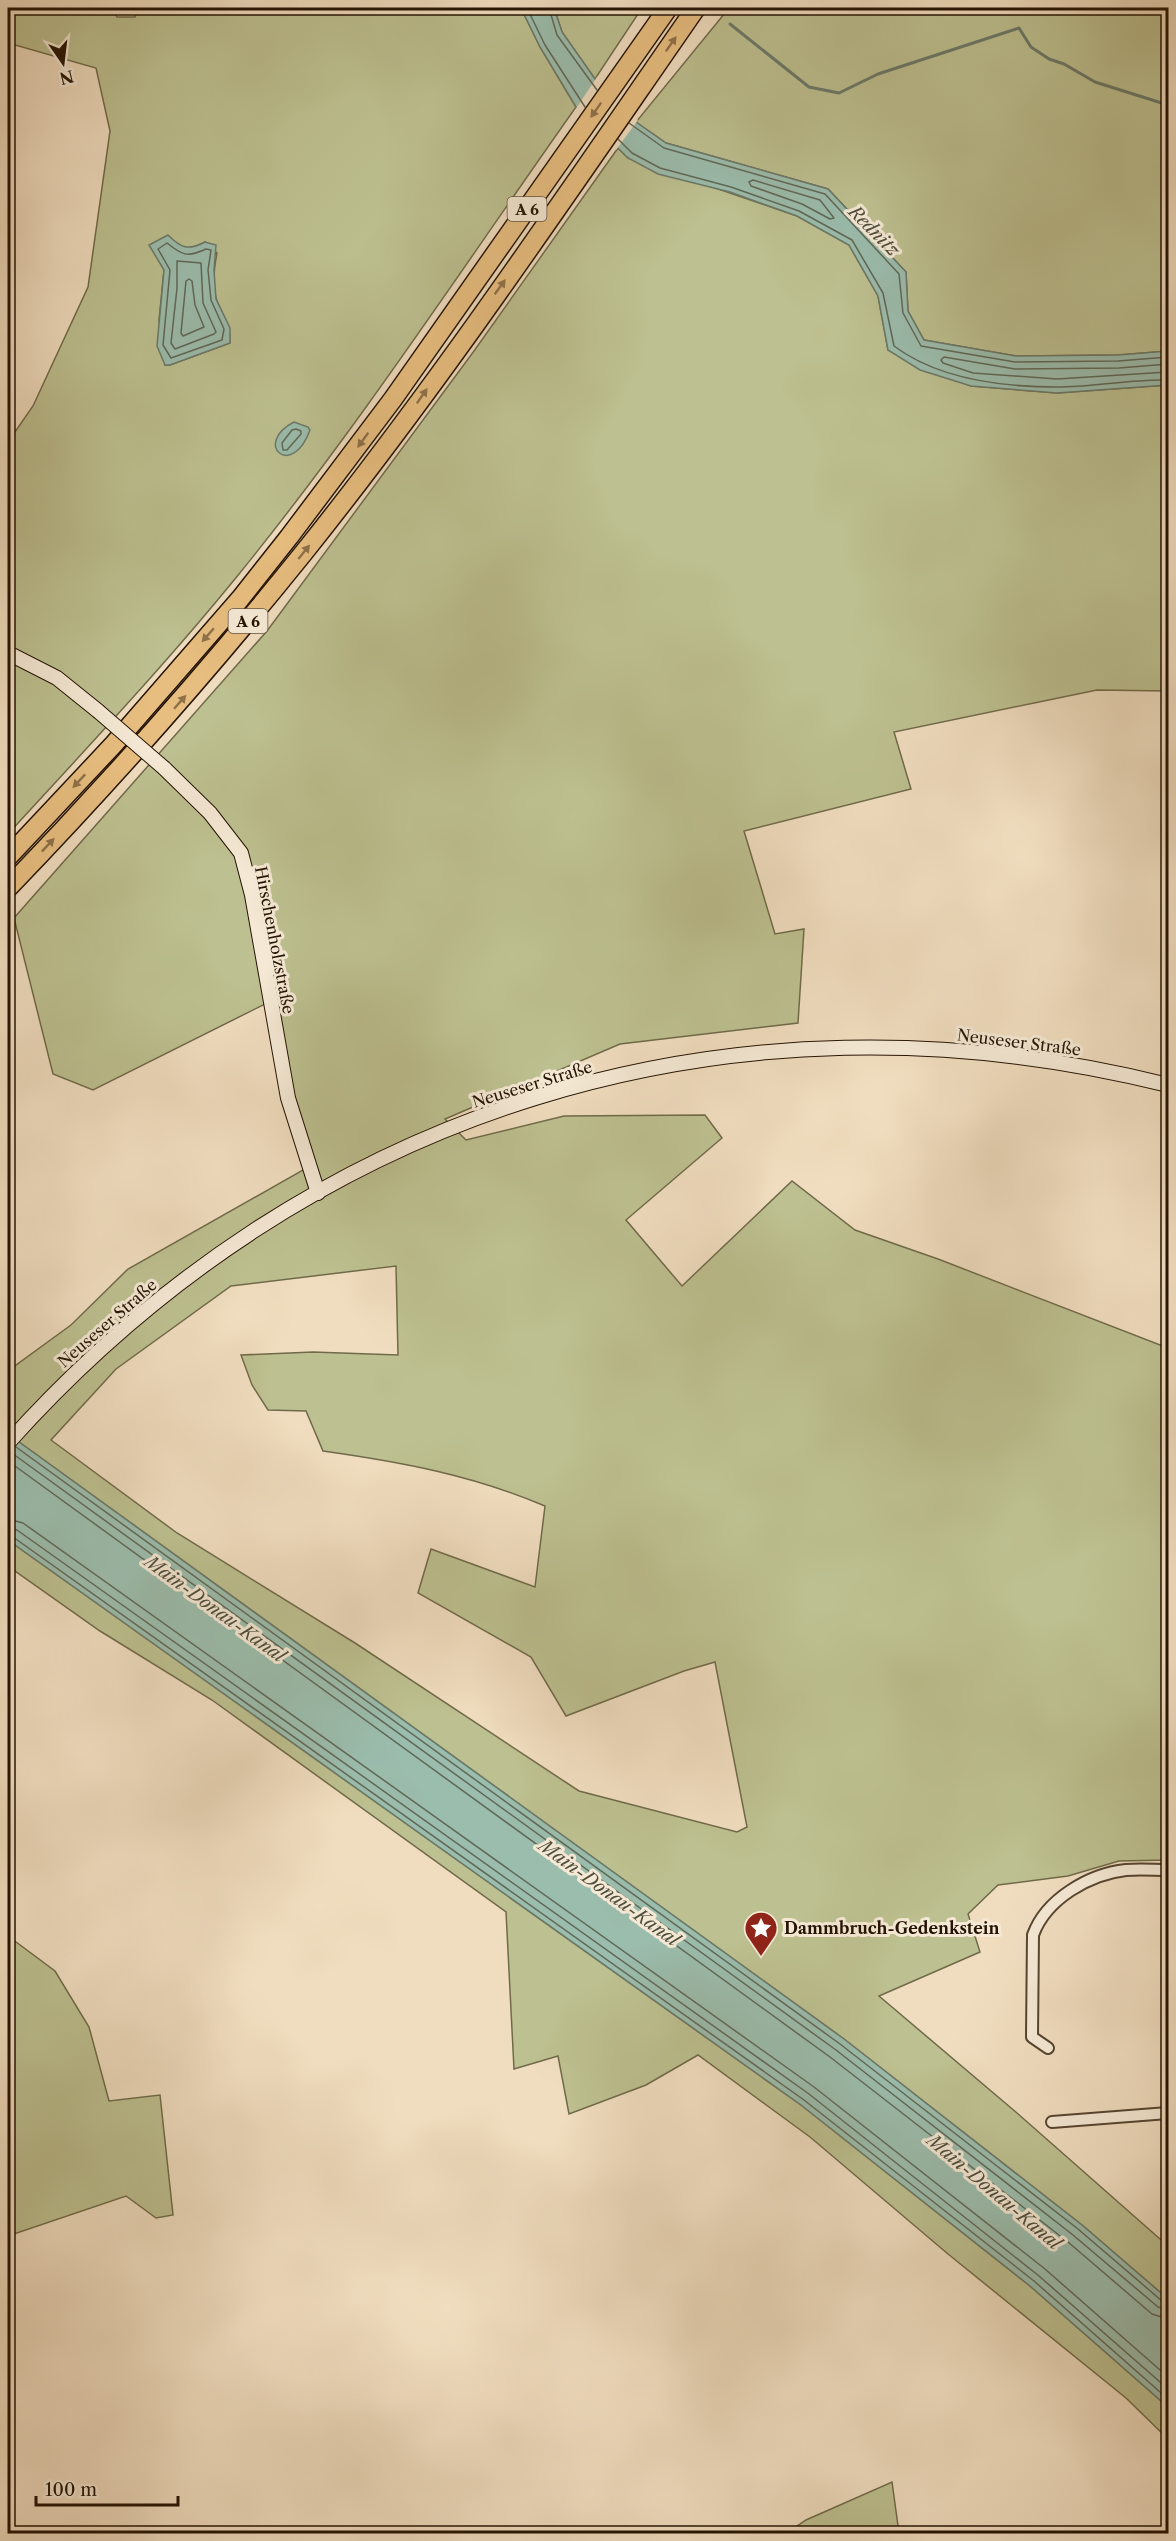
<svg xmlns="http://www.w3.org/2000/svg" width="1176" height="2541" font-family="'Libre Caslon Text',serif">
	<style>
		.green { fill: #bdc090; stroke: #706a4a; stroke-width: 1.5; fill-rule: evenodd }
		.water { fill: #9bbdad; stroke: #6b7969; stroke-width: 1.5 }
		.pier { fill: #f0ddbf }
		.lines { fill: none; stroke-linecap: round; stroke-linejoin: round }
		.shore { stroke: #606858; stroke-width: 1.5 }
		.stream { stroke: #6b7969; stroke-width: 3 }
		.street-casing { stroke: #574632; stroke-width: 14 }
		.secondary-casing { stroke: #241303; stroke-width: 16 }
		.highway-casing { stroke: #241303; stroke-width: 21 }
		.street { stroke: #f5e9d5; stroke-width: 10 }
		.secondary { stroke: #f5e9d5; stroke-width: 14 }
		.highway { stroke: #e8be80; stroke-width: 18 }
		.secondary-bridge-casing { stroke: #241303; stroke-width: 16; stroke-linecap: butt }
		.secondary-bridge { stroke: #f5e9d5; stroke-width: 14 }
		.oneway { fill: #907148 }
		.labels { text-anchor: middle; dominant-baseline: central; stroke-width: 6; stroke-linejoin: round; paint-order: stroke }
		.shield { fill: #f5e9d5; stroke: #635342; stroke-width: 1.5 }
		.shield-label { font-size: 15px; font-weight: bold; fill: #241303 }
		.street-label { font-size: 16px; fill: #241303; stroke: #f5e9d5 }
		.poi-label { font-size: 16px; font-weight: bold; fill: #241303; stroke: #f5e9d5; text-anchor: start }
		.water-label { font-size: 18px; font-style: italic; fill: #4e4e3e; stroke: #f5e9d5 }
	</style>
	<rect width="100%" height="100%" fill="#f0ddbf"/>
	<filter id="stains"><feTurbulence type="fractalNoise" baseFrequency=".00333" numOctaves="4"/><feColorMatrix values="0 0 0 0 .2 0 0 0 0 .09 0 0 0 0 .02 0 0 0 .5 -.17"/></filter>
	<radialGradient id="worn" r=".72"><stop offset=".6" stop-color="#630" stop-opacity="0"/><stop offset="1" stop-color="#630" stop-opacity=".3"/></radialGradient>
	<g class="green">
		<path d="M8,8H112L117,17H135L139,8H521L540,47L576,107C465,264 360,425 239,574C166,664 86,749 8,834V442L33,406L88,287L110,131L96,68L8,43ZM205,242L217,253C214,268 212,286 217,301C224,318 230,325 230,343L170,365H165L159,320L164,270L181,247L193,249Z"/>
		<path d="M554,8H642L595,79L562,32Z"/>
		<path d="M729,8H1168V351L1118,355L1016,356L924,340L908,311L906,272L828,189L666,143L636,122Z"/>
		<path d="M618,148L628,158L797,216L849,245L878,296L888,350L971,386L1057,393L1168,385V691L1097,690L894,732L911,789L744,831L775,934L804,929L798,1023L620,1044L445,1119L466,1140L564,1116L705,1115L722,1138L626,1220L682,1286L792,1181L855,1230L938,1259L1168,1348V1860L1119,1861L1068,1876L998,1885L968,1914L980,1952L879,1996L1017,2113L1168,2246V2299L1082,2225L844,2039L8,1434V1371L71,1325L128,1269L312,1165L292,1098L275,999L93,1090L53,1074L14,918L267,631L474,351ZM396,1266L398,1355L313,1352L241,1355L252,1385L268,1410L306,1411L323,1451C401,1462 472,1475 545,1506L535,1587L431,1549L418,1593L531,1657L566,1716L684,1671L715,1662L747,1827L737,1832L579,1791L355,1643L177,1533L51,1440L116,1369L231,1286Z"/>
		<path d="M8,1540L801,2105L1030,2286L1168,2407V2439L1126,2398L948,2254L810,2137L698,2055L646,2085L569,2114L558,2056L514,2069L506,1912L212,1700L100,1631L8,1566Z"/>
		<path d="M8,1936L55,1971L89,2027L109,2101L160,2095L173,2215L156,2218L126,2196L8,2236Z"/>
		<path d="M892,2482L899,2533H787L806,2520Z"/>
	</g>
	<g class="water">
		<path d="M521,8H554L562,32L595,79L636,122L666,143L828,189L906,272L908,311L924,340L1016,356L1118,355L1168,351V385L1057,393L971,386L920,370L888,350L878,296L849,245L797,216L730,192L658,174L628,158L576,107L540,47Z"/>
		<path d="M168,235C181,248 188,251 205,242L216,245L214,270L216,299L230,328V343L170,365H165L157,346L164,270L149,245Z"/>
		<path d="M294,422L308,427L310,430C292,480 252,444 294,422Z"/>
		<path d="M8,1434L844,2039L1082,2225L1168,2299V2407L1030,2286L801,2105L8,1540Z"/>
	</g>
	<path class="pier" d="M597,77L638,120L616,150L575,110Z"/>
	<g class="lines">
		<g class="shore">
			<path d="M527,8L545,45L585,107"/>
			<path d="M549,8L557,35L597,90"/>
			<path d="M629,123L664,148L825,194L899,274L903,313L921,346L1015,362L1118,361L1168,357"/>
			<path d="M618,139L632,153L660,168L731,187L799,211L852,240L883,293L894,346C938,379 1003,387 1057,387C1094,387 1131,379 1168,380"/>
			<path d="M753,180L820,200L834,218L830,219L802,204L751,186L749,182Z"/>
			<path d="M167,243C182,255 187,258 206,249L211,250L208,270L211,300L224,329L222,340L171,358L163,345L170,270L158,249Z"/>
			<path d="M177,261L201,263L203,303L216,332L214,334L175,349L171,343L177,288Z"/>
			<path d="M189,279L192,281L195,305L204,327L183,336L181,333L186,281Z"/>
			<path d="M1168,364L1119,368L1015,369L944,357L941,360L943,363L973,373L1057,379L1168,372"/>
			<path d="M296,429L301,431V434L287,450H283L282,443L292,430Z"/>
			<path d="M16,1447L840,2044L1078,2229L1162,2301L1168,2303"/>
			<path d="M9,1451L836,2050L1073,2235L1158,2307L1168,2310"/>
			<path d="M8,1461L830,2057L1068,2242L1152,2314L1168,2319"/>
			<path d="M8,1519L23,1523L814,2087L1045,2269L1168,2377"/>
			<path d="M8,1528L17,1530L809,2094L1039,2276L1168,2389"/>
			<path d="M8,1535L13,1537L804,2100L1034,2281L1168,2399"/>
		</g>
		<path class="stream" d="M730,24L809,87L839,93L878,74L1019,28L1031,47L1049,59L1064,64L1095,82L1168,105"/>
		<defs>
			<g id="street">
				<path d="M1048,2048L1032,2037L1033,1935C1046,1899 1089,1874 1126,1870C1140,1869 1154,1870 1168,1870"/>
				<path d="M1052,2122L1168,2113"/>
			</g>
			<g id="secondary">
				<path d="M8,653L57,678L98,711"/>
				<path d="M164,768L210,813L241,853L252,895L288,1098L318,1193"/>
				<path d="M8,1443C308,1108 731,976 1168,1085"/>
			</g>
			<g id="highway">
				<path d="M8,857L114,744L240,599L289,537L393,399L668,8"/>
				<path d="M8,888C112,780 211,668 305,551C444,377 569,191 696,8"/>
			</g>
		</defs>
		<use href="#street" class="street-casing"/>
		<use href="#secondary" class="secondary-casing"/>
		<use href="#highway" class="highway-casing"/>
		<use href="#street" class="street"/>
		<use href="#secondary" class="secondary"/>
		<use href="#highway" class="highway"/>
		<defs>
			<path id="secondary-bridge" d="M98,711L164,768"/>
		</defs>
		<use href="#secondary-bridge" class="secondary-bridge-casing"/>
		<use href="#secondary-bridge" class="secondary-bridge"/>
	</g>
	<defs><path id="oneway-solid" d="M-6-.8H1V-3.2L6.5 0L1 3.2V.8H-6Z" transform="scale(1.5)"/></defs>
	<g class="oneway">
		<use href="#oneway-solid" transform="translate(671 44) rotate(-55)"/>
		<use href="#oneway-solid" transform="translate(596 110) rotate(125)"/>
		<use href="#oneway-solid" transform="translate(500 287) rotate(-54)"/>
		<use href="#oneway-solid" transform="translate(422 396) rotate(-55)"/>
		<use href="#oneway-solid" transform="translate(363 440) rotate(126)"/>
		<use href="#oneway-solid" transform="translate(304 552) rotate(-51)"/>
		<use href="#oneway-solid" transform="translate(208 635) rotate(131)"/>
		<use href="#oneway-solid" transform="translate(180 702) rotate(-49)"/>
		<use href="#oneway-solid" transform="translate(79 781) rotate(133)"/>
		<use href="#oneway-solid" transform="translate(48 845) rotate(-47)"/>
	</g>
	<defs>
		<symbol id="sight-pin" viewBox="-11 -11 22 30"><path d="M0 17L-7.5 6A9.5 9.5 0 1 1 7.5 6Z" fill="#8f2418" stroke="#f5e9d5"/><path d="M0-6L1.8-2.2L6-1.7L2.9 1.2L3.7 5.4L0 3.3L-3.7 5.4L-2.9 1.2L-6-1.7L-1.8-2.2Z" fill="#fff"/></symbol>
	</defs>
	<g fill-rule="evenodd">
		<use href="#sight-pin" x="742" y="1909" width="38" height="52"/>
	</g>
	<g class="labels">
		<g class="shield">
			<rect x="507.5" y="197" width="39" height="24" rx="4.5"/>
			<rect x="228.5" y="609" width="39" height="24" rx="4.5"/>
		</g>
		<g class="shield-label">
			<text x="527" y="209">A 6</text>
			<text x="248" y="621">A 6</text>
		</g>
		<g class="street-label">
			<text transform="translate(275 940) rotate(79)">Hirschenholzstraße</text>
			<text transform="translate(1019 1042) rotate(7)">Neuseser Straße</text>
			<text transform="translate(532 1084) rotate(-17)">Neuseser Straße</text>
			<text transform="translate(107 1323) rotate(-41)">Neuseser Straße</text>
		</g>
		<g class="poi-label">
			<text x="784" y="1928">Dammbruch-Gedenkstein</text>
		</g>
		<g class="water-label">
			<text transform="translate(874 231) rotate(45)">Rednitz</text>
			<text transform="translate(215 1609) rotate(36)">Main-Donau-Kanal</text>
			<text transform="translate(609 1893) rotate(36)">Main-Donau-Kanal</text>
			<text transform="translate(994 2192) rotate(40)">Main-Donau-Kanal</text>
		</g>
	</g>
	<rect width="1176" height="2541" fill="none" stroke="#f0ddbf" stroke-width="30"/>
	<rect x="9" y="9" width="1158" height="2523" fill="none" stroke="#241303" stroke-width="3"/>
	<rect x="15" y="15" width="1146" height="2511" fill="none" stroke="#241303" stroke-width="1.5"/>
	<g transform="translate(63 63) rotate(166)" stroke="#f5e9d5" stroke-width="4.5" paint-order="stroke">
	<path d="M0-4.5L10 22L0 15L-10 22Z" fill="#241303"/>
	<text y="-9" font-size="16" font-weight="bold" text-anchor="middle" fill="#241303">N</text>
	</g>
	<path d="M36 2496v9h142v-9" fill="none" stroke="#241303" stroke-width="3"/>
	<text x="45" y="2496" font-size="18" fill="#241303" stroke="#f5e9d5" stroke-width="4.5" paint-order="stroke">100 m</text>
	<rect width="100%" height="100%" filter="url(#stains)"/>
	<rect width="100%" height="100%" fill="url(#worn)"/>
</svg>
